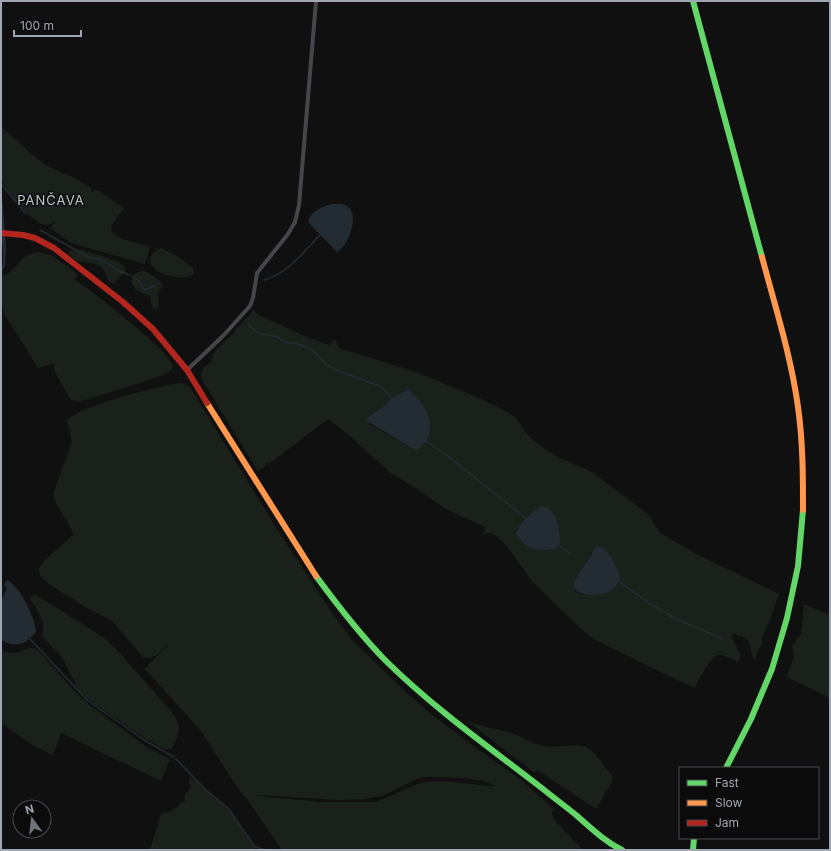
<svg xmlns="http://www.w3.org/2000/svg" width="831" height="851" font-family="Inter,sans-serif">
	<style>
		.green { fill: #1a211b; fill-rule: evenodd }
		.water { fill: #242c33 }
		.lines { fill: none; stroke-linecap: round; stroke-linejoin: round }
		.stream { stroke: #242c33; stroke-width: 1.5 }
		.street { stroke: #45464a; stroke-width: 4 }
		.fast { stroke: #63d668; stroke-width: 6 }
		.slow { stroke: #ff974d; stroke-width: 6 }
		.jam { stroke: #b3261e; stroke-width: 6 }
		.labels { text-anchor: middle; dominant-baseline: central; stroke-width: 3; stroke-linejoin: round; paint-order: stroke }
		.neighbourhood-label { font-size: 13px; letter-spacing: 1px; fill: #c1c6cf; stroke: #0b0b0c }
	</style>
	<rect width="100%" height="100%" fill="#101011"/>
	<g class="green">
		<path d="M1,127L20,143L30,153L47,166L75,178L91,188V193L95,190L99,191L124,208L111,226L112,232L122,239L150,247L145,264L71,243L50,228L55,222C52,223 49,225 46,225C34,225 4,190 1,178Z"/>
		<path d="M161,248L177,256L193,268L194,274C186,282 158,275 152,266C150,263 150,260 151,256L154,252Z"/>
		<path d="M74,249L83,250L119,262L123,265L126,270L114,284L109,282C107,278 107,274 104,270C95,258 76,267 68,253L69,251Z"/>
		<path d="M38,252L53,256L77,274V277L74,279C96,294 116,311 137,328C150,340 165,350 173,366L171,370L166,374L137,384L78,402L71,400L55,372L54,367L55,363L38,368L3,312L5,307L1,309V276C5,274 10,273 12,270C24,259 20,256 38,252Z"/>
		<path d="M142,271C148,271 161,280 163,286L158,292L159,308L156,309C151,307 151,301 150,296L136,290L131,282C132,275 135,273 142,271Z"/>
		<path d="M254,310L255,312L261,316L309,338L329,345L335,339L339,348L419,373L481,399L507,412L515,417L529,436L546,450L558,457L592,472L649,515L660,533L697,554L779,594L765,633L762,634V645L758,649L755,661L752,655L749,641L741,636H738L735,633L731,635L741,656L738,662C733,660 726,655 720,655C711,654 699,680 695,687H692L597,641L588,635L561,610L532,581L506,545L498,537L493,534L487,533L481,535L485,530V527L444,508L419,490L392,474L345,432L328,419L270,463H266L264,467L258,471L202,380C201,367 202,369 211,362L214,352L228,338L235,333L234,331ZM408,389L425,409L415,450L370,424L371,415L383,407L392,398ZM539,507L558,531L560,541L533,548L522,543L516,530ZM592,552L597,595C588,595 580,596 574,589V581Z"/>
		<path d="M182,383L190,387L277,529L333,614L352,640L408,694L436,718L475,747L520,779L555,810L552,812L553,818L583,850H282L247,799L239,790L201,731L145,669L171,641C162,648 157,661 143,657L111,620L87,608L47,583L40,575L39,569L44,561L73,535L72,530L56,503L54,498V492L72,441L67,421C77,406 162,385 182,383ZM421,777C446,777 474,776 497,786C472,786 446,778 420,783L376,802H322L257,796L256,795L339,800L364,799L382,796Z"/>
		<path d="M34,594L62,611L104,638L116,649L171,711C173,714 177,719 178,723C180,731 176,743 171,749H164L144,738L89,700L78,689L66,665L61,656L42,636C47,622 38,610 30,599Z"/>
		<path d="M804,604L830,615V698L787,677L794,657L792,645L795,644L797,639L801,634Z"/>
		<path d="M30,648H33L38,650L76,693L91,706L148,748L170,759L161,781L61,733L53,755L34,746L1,723V650C15,656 17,652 30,648Z"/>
		<path d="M467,721C482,727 498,729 514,734C525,738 533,745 545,746C558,748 574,743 585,747C595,750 606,768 612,776L613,780L596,809L537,770L535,773Z"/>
		<path d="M190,777H192L227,807L256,850H150L161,814C164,812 167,813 171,811C176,809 178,804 185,801C184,792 184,794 191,789L189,781Z"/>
	</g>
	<g class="water">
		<path d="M1,184L6,246L5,266L1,272V268L3,265V249L1,238Z"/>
		<path d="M332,204C336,204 342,203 345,205C362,212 348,247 337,252L310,224L308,221C313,210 321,207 332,204Z"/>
		<path d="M408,389C414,395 422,402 426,410C433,424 431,445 415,450L367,421V418L383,407L392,398Z"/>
		<path d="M542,506C558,509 560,532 560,545C547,556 521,549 516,533C519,523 531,514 539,507Z"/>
		<path d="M597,546C606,549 610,554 614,563C616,567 620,572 620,577C619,595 584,601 574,588V581L579,573Z"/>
		<path d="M7,580C20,586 36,619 36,632C25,645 16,648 1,640V601L7,588L4,585Z"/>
	</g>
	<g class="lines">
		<g class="stream">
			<path d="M1,184L26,214"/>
			<path d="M40,230L90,258L101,259L119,271L130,275L140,282L144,289L146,290L153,286H155"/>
			<path d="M264,280C289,273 303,252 320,235"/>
			<path d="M248,323L255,331L260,334L276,336L288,343H296L311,349L326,364L336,370L377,385L382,387L393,399"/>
			<path d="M426,441L445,454L527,519"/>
			<path d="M558,544L569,553"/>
			<path d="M618,581L649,603L676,619L721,638"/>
			<path d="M30,639L87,700L144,740L174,757"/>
			<path d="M176,759L208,792L228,808L255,847L267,850"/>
		</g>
		<path class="street" d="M187,370L223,336L250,306L253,298L257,273L288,234L295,222L299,205L316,1"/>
		<g class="fast">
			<path d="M693,1L762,257"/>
			<path d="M316,576C338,606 361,636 387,662C435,709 490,748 543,789C554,798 565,806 576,815C591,828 604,841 622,850"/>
			<path d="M726,768L751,719L772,669L787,618L798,566L803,510"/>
			<path d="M693,850L694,838"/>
		</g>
		<g class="slow">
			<path d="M762,257C775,306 791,356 798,407C803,442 803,476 803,510"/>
			<path d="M207,403L316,576"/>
		</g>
		<path class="jam" d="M1,233L23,235L35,238L54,248L123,302L153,329L187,370L207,403"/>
	</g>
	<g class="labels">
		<g class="neighbourhood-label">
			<text x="51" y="200">PANČAVA</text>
		</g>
	</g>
	<rect width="831" height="851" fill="none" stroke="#a0a7b3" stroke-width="4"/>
	<rect x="679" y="767" width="140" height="72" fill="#0b0b0c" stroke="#47494f"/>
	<rect x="687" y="780" width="20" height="6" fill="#63d668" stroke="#47494f"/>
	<text x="715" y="787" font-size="12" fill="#a0a7b3">Fast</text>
	<rect x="687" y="800" width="20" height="6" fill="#ff974d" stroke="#47494f"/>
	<text x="715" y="807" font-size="12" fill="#a0a7b3">Slow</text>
	<rect x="687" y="820" width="20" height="6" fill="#b3261e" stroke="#47494f"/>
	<text x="715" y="827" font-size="12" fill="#a0a7b3">Jam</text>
	<g transform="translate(32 819) rotate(345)"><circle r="19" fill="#0b0b0c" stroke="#47494f"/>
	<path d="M0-3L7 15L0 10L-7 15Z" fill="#6e727a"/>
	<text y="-6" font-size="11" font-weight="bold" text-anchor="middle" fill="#a0a7b3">N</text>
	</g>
	<path d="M14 30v6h67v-6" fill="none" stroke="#a0a7b3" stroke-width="2"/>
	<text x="20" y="30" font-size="12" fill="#a0a7b3" stroke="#0b0b0c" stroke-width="3" paint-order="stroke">100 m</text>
</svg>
